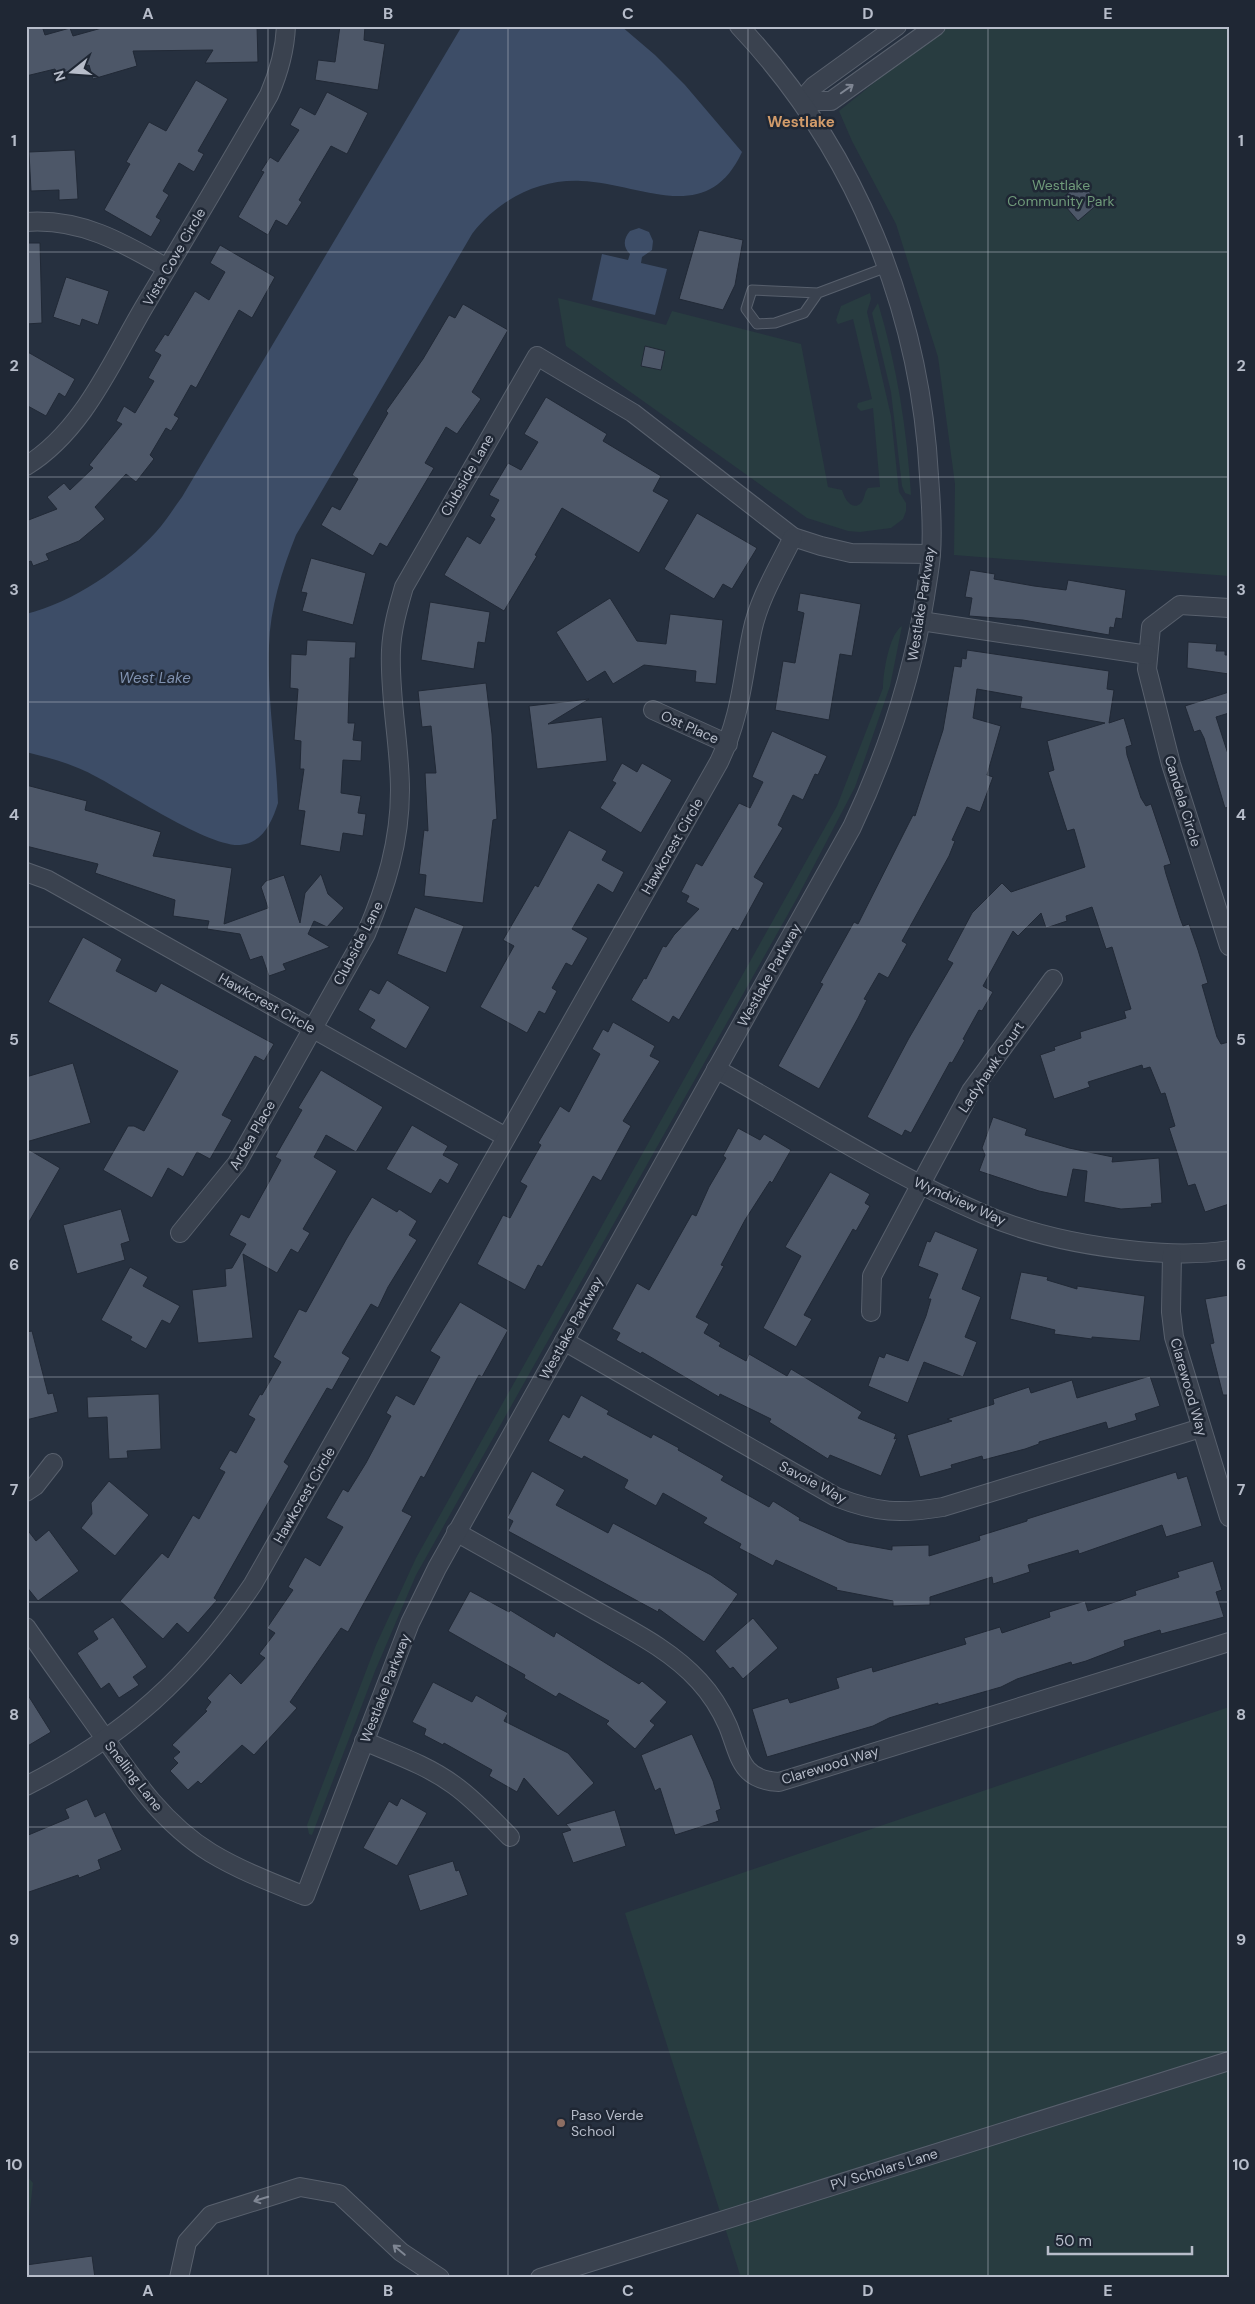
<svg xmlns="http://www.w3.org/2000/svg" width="1255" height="2304" font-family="'DM Sans',sans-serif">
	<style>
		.green { fill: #283c40 }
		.water { fill: #3d4d67 }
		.building { fill: #4d5768; stroke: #212936 }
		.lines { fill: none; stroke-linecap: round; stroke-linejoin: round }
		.service-casing { stroke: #58606d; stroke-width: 11 }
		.minor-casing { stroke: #58606d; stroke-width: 20 }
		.service { stroke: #3a424f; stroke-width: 9 }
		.minor { stroke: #3a424f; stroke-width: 18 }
		.oneway { stroke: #7f8693 }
		.grid { fill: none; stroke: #b7bdca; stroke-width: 1; stroke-opacity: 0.55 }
		.education-dot { fill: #8d6e63; stroke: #1f2734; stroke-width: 2 }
		.labels { text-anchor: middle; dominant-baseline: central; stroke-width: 5; stroke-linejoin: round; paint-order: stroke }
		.park-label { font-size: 14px; fill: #6f9a7a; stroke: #1f2734 }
		.street-label { font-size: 14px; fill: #b7bdca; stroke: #1f2734 }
		.poi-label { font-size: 14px; fill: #b7bdca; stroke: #1f2734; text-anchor: start }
		.neighbourhood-label { font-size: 15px; font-weight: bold; fill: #d19b6a; stroke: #1f2734 }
		.water-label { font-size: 15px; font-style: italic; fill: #8092b0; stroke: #1f2734 }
		.neatline { fill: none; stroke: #b7bdca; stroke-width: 2 }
		.grid-label { font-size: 16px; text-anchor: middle; font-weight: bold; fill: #b7bdca }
	</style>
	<rect width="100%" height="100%" fill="#26303f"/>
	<g class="green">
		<path d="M950,26H1229V576L954,555L955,484L938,357L896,224L852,141L839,111L931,37Z"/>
		<path d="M870,293L871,299L867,312L891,416L899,492L906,503V511L903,519L891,528L860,532L848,531L807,518L566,346L558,298L666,325L672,311L801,344L828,487L842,490C844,497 851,512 861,503C865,499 864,492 868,488L880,487L873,408L861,411L857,407L858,403L872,399L853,319L838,324L836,320L841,306Z"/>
		<path d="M878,303C897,366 907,430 911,495L905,493L902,486L891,392L872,313Z"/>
		<path d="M902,626L890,686L855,787L797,898L416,1575L375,1671L312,1835L309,1834L307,1825L376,1645L416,1558L837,806L883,688C883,674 889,634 902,626Z"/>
		<path d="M1229,1707V2278H741L625,1913Z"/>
		<path d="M26,2175L33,2183L29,2217L26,2218Z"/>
	</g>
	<g class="water">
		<path d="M462,26H621L655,55L685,85L742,152C707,228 641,183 581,181C538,179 498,200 472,234L296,535C282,570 270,608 269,646C267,698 276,751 278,803C272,822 263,843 240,845C206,847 120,787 85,771C66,762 46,757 26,752V614C74,602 123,568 156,532C166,521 173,509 182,497Z"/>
		<path d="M639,228L649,232L653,241L652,250L642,257L641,263L667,269L655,315L592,300L602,254L628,260L630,254C623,247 623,239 630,231Z"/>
	</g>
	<g class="building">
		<path d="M35,26H42L45,35L70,28L73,36L109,26H257L258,62L205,63L213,50L133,51L137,66L93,79L89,65L57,75L55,69L26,76V29Z"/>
		<path d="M340,26H365L364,40L385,44L378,90L315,80L318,60L335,62Z"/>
		<path d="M196,80L228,99L198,151L204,154L194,172L179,163L163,191L169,195L156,217L161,220L151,237L104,210L130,164L126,162L149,122L166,131Z"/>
		<path d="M327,92L368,113L347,154L331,146L299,200L302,202L287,226L276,220L268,235L238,217L264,172L261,171L270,157L278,162L299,130L290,125L300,107L315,115Z"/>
		<path d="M75,150L78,199L59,200V190L31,191L29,152Z"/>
		<path d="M1081,182L1099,203L1078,221L1060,200Z"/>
		<path d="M699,230L743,240L735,285L723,310L679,299Z"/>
		<path d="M26,243H40L42,323L26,324Z"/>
		<path d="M220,245L275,277L252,318L239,310L196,388L191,385L174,415L179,418L171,431L166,428L150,455L154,459L136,482L126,474L95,507L105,519L79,541L46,554L49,560L33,566L31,561L26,563V521L57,509L47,497L64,483L70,490L93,468L89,465L122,424L116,421L124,406L135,413L154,381L148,378L161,355L154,351L165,334L168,336L195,291L209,300L225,272L210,263Z"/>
		<path d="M66,277L109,291L98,325L82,319L80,326L53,317Z"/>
		<path d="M463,304L508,330L472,392L481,399L457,434L446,427L425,463L434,468L387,547L380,543L373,556L321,525L332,506L340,510L358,479L352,475L388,413L386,411L423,359L449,315L455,318Z"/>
		<path d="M645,346L665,351L661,370L641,366Z"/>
		<path d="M26,351L75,379L65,397L59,393L46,416L26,405Z"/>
		<path d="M546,397L607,434L603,441L661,476L653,491L669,500L639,553L562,508L535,555L537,556L504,611L444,575L467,536L480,544L495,519L490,516L499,500L489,495L508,463L521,470L538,442L524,434Z"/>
		<path d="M697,513L757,548L732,589L723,584L714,599L664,569Z"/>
		<path d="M311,558L366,573L353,625L302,611L307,593L301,592Z"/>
		<path d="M970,570L995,574L994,579L1034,586L1066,590L1068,580L1126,590L1122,619L1116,618L1114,628L1110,627L1109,635L1023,620L969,616L972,598L965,597Z"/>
		<path d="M800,593L861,604L852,656L840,654L829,720L775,710L783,661L795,663L804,613L797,611Z"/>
		<path d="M610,598L637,641L666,644L670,614L723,620L716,684L695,682L696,671L644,665L613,684L605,671L587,682L556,632Z"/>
		<path d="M430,602L490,612L485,643L478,642L474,669L421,660Z"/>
		<path d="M307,640L356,642L355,658H350L348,723H355L353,740L362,741L361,761L343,760L341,793L361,796L358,813L366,814L363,836L343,833L340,852L300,845L305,811L298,810L304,769H300L301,741L294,740L298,689L290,688L291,654L306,655Z"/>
		<path d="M1188,642L1217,644L1216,651H1225V655H1229V674L1187,668Z"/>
		<path d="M967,650L1109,671L1107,689L1114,690L1109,723L1124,718L1132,745L1126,747L1127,755L1141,798L1146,806L1151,804L1171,864L1164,866L1166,874L1180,918L1183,926L1189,924L1198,950L1208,983L1202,985L1217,1037L1221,1044L1229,1042V1204L1205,1212L1195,1184L1188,1186L1169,1128L1175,1126L1165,1093L1161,1094L1150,1067L1143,1069L1142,1065L1088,1082L1090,1087L1054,1099L1040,1055L1055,1050L1054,1047L1081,1038L1080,1032L1126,1018L1124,1011L1131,1009L1112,947L1106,949L1092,907L1066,916L1067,921L1046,928L1041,913L1018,936L1013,931L983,986L993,992L982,1011L979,1010L963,1039L965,1040L952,1063L950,1062L911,1133L905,1130L902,1136L867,1117L909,1038L953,963L947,960L972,913L1002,883L1011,892L1085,867L1074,829L1067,831L1048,772L1054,770L1047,741L1105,723L1020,708L1022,697L977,689L973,718L1001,726L987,775L993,777L980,812L967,807L952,840L955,841L949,856L902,941L907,944L888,978L879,973L864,999L867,1000L858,1018L819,1089L778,1066L823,984L820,983L854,922L858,924L913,815L915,816L943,730L954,666L961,667L962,658L966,659Z"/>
		<path d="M486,683L492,734L497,819L493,820L483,903L424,896L426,875L419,874L424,830L428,831L425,773H436L431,726L422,727L418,691Z"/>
		<path d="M1229,692V713L1216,717L1229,757V807L1225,808L1204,738L1200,730L1194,732L1185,706Z"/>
		<path d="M589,699L548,724L602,717L607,761L537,769L529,706Z"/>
		<path d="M772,731L827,756L818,775L815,774L803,800L793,795L778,825L783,828L754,877L764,883L738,931L733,928L679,1020L673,1016L669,1023L631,1000L644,978L646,979L663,946L666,947L674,935L699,909L686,902L689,896L681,892L696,863L702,866L739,803L750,808L763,782L752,777Z"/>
		<path d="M622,763L637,772L642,763L672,780L641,833L600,808L616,783L612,781Z"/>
		<path d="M26,785L87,801L85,810L161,832L153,856L232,868L224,924L268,908L261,887L266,881L284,875L300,923L305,893L321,874L328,894L344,908L327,927L314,921L308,934L330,947L283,964L286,970L269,976L262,956L250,960L240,934L207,929L209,921L173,916L175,900L95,873L98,864L26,846Z"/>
		<path d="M569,830L607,851L602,860L624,872L613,893L598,884L572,929L588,938L572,966L566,963L552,988L557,991L545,1014L539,1011L527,1033L480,1007L514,946L503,940L535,885L538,887Z"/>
		<path d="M415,907L464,926L446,973L397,954Z"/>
		<path d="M83,937L122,959L116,971L156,992L161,983L274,1044L264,1061L255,1056L222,1115L232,1120L210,1159L197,1152L183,1177L168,1168L152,1198L103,1170L128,1126H134L144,1131L178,1071L48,1002Z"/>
		<path d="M387,980L430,1007L406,1049L370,1028L375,1020L358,1010L370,989L379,994Z"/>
		<path d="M613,1022L655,1046L650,1056L660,1061L623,1121L631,1126L601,1181L593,1176L542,1267L538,1265L525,1290L477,1264L503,1215L510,1218L527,1186L520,1182L541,1145L538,1143L560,1106L569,1112L600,1054L592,1049L603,1029L608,1032Z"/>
		<path d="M73,1063L91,1123L26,1142V1077Z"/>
		<path d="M321,1070L383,1107L356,1152L326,1135L314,1157L337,1171L303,1229L310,1233L298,1253L291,1249L277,1273L243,1254L253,1338L198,1343L192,1290L226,1286L225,1269L232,1268L246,1244L229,1235L241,1214L249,1218L269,1182L281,1160L275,1157L302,1110L298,1108Z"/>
		<path d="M993,1117L1027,1129L1025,1135L1069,1148L1113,1157L1112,1162L1159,1158L1162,1203L1151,1204L1152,1207L1121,1209L1084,1202L1087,1171L1073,1169L1067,1197L1039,1191L979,1171L985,1155L982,1148Z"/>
		<path d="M412,1125L448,1146L443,1155L459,1164L448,1184L440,1179L431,1194L386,1169Z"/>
		<path d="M738,1128L760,1140L764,1134L791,1150L772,1183L770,1181L745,1220L721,1265L724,1266L696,1317L709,1324L704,1333L721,1343L719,1346L746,1361L749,1354L787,1376L791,1369L862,1412L858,1418L896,1434L894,1439L897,1438L881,1476L830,1455L828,1459L769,1422L771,1419L720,1394L719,1397L642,1352L641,1354L616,1340L620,1333L612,1329L637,1283L649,1290L692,1214L696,1216L709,1187L726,1158L723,1156Z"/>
		<path d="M26,1148L60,1168L26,1227Z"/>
		<path d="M830,1172L870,1194L865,1203L870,1206L856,1231L853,1229L804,1315L812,1319L796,1347L763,1328L801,1256L785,1247Z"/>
		<path d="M372,1197L397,1212L399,1209L417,1221L409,1235L417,1240L388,1287L378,1308L371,1304L342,1353L350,1358L332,1390L327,1388L284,1462L289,1466L214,1598L217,1600L188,1633L177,1623L163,1639L120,1601L162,1553L168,1558L193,1515L199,1519L225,1472L219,1469L230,1450L236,1453L255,1419L248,1415L260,1394L262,1395L281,1362L273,1357L299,1309L306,1312L347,1238Z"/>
		<path d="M121,1209L130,1241L121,1244L125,1260L77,1274L63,1225Z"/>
		<path d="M935,1231L978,1249L962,1289L981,1297L965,1337L977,1342L963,1377L924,1362L908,1403L868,1386L879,1356L884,1358L886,1353L908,1361L926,1316L931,1299H928L938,1274L918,1266L927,1241L930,1242Z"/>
		<path d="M130,1267L148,1277L143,1286L180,1306L170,1324L162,1320L146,1349L130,1340L132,1337L101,1320Z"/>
		<path d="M1021,1272L1048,1277L1047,1280L1077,1289V1286L1145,1296L1140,1341L1092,1337V1339L1054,1334L1055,1330L1010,1319Z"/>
		<path d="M1229,1295V1395H1223L1210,1344L1214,1343L1205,1299Z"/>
		<path d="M460,1302L508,1330L482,1377L479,1375L424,1478L421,1476L402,1511L412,1516L348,1632L341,1628L290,1702L297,1708L254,1755L242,1745L201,1784L198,1781L188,1790L170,1771L178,1763L173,1758L180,1752L172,1745L207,1711L205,1710L211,1702L207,1698L230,1673L241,1684L265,1658L259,1654L275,1633L267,1628L293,1590L288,1587L305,1557L320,1566L343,1527L326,1518L343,1489L348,1492L366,1463L391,1416L386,1413L396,1395L414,1405L440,1357L430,1351Z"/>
		<path d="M32,1331L48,1394L53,1393L58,1412L26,1420V1332Z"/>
		<path d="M1150,1376L1160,1406L1135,1414L1137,1420L1108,1429L1106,1422L1039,1442V1444L1025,1449L983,1460L982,1456L951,1465L952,1468L920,1477L907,1435L952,1421L947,1419L994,1404L993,1399L1029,1387L1031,1393L1072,1380L1077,1398Z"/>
		<path d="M159,1394L161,1449L127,1451L128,1458L109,1459L107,1417L88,1418L87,1397Z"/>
		<path d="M581,1395L609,1411L607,1414L651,1438L653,1434L679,1448L678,1450L724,1476L721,1480L769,1507L773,1501L800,1518L799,1520L848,1542L892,1550V1546L929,1545V1556L980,1540L979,1536L1027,1521V1519L1176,1472L1178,1479L1187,1476L1202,1526L1166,1537L1162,1525L1079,1554L1078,1550L1028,1565L1030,1572L993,1584L992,1577L930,1597V1605L893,1606V1601L836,1590L837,1588L776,1560L773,1566L739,1548L741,1544L703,1523L707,1518L663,1493L656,1506L624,1488L628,1480L584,1456L582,1459L548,1441L563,1414L569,1418Z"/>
		<path d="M532,1471L565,1490L556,1505L608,1533L613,1523L711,1575L738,1594L704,1642L659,1609L658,1612L508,1531L513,1521L507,1518Z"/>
		<path d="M109,1481L149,1515L115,1556L81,1528L92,1514L91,1503Z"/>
		<path d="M26,1528L36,1541L49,1530L79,1571L38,1601L26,1586Z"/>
		<path d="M1213,1561L1222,1590L1216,1592L1224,1617L1161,1634L1160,1630L1124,1641L1125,1646L1086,1661L1072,1665L1071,1662L1017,1679L1001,1687L938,1705V1703L889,1718L873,1726L767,1757L752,1709L788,1698L790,1703L839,1688L836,1678L872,1667L873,1672L966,1644L964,1638L1000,1627L1002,1633L1050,1617L1049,1612L1085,1601L1088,1611L1136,1595L1135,1591L1179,1577L1177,1572Z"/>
		<path d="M470,1591L509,1612L510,1610L554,1637L556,1632L639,1684L642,1681L667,1702L650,1721L655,1725L635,1749L606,1724L609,1721L559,1693L556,1697L524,1678L525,1675L448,1631Z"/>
		<path d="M113,1617L147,1667L133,1677L139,1685L119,1698L109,1683L101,1689L77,1653L98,1639L93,1631Z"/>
		<path d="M753,1618L778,1648L743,1679L733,1667L730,1669L715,1651Z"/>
		<path d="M433,1682L472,1702L476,1695L508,1713L504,1721L568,1753L594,1783L558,1816L524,1778L517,1792L489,1776L492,1770L444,1743L443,1745L424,1735L426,1729L412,1722Z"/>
		<path d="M26,1692L51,1732L26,1747Z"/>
		<path d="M692,1734L713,1781L721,1809L716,1811L719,1821L675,1835L660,1788L655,1791L641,1755Z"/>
		<path d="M401,1798L427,1813L397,1866L363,1848L389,1801L397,1806Z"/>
		<path d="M87,1799L95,1817L105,1812L122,1850L98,1860L101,1869L79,1878L78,1875L26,1893V1836L69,1818L65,1809Z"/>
		<path d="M615,1810L626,1846L573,1863L562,1833L571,1830L566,1824Z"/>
		<path d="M453,1861L456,1871L459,1870L468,1895L420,1911L408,1875Z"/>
		<path d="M92,2256L95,2278H26V2265Z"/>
	</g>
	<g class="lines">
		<defs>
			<path id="service" d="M818,293L804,313L775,323L757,324L746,309L752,290L818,293L887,267"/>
			<g id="minor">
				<path d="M801,101H831L936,26"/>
				<path d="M801,101L814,86L897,26"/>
				<path d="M26,222C80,218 122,242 167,268"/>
				<path d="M26,466C83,431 111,363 144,307C186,237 228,166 269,95C279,72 285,51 286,26"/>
				<path d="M1229,608L1180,605L1151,627L1147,669L1171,764L1229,946"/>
				<path d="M921,621L1148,655"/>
				<path d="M653,710L728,744"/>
				<path d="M26,872L48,880L506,1137"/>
				<path d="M716,1069C804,1118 890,1174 983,1214C1031,1235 1086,1246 1138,1251C1168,1254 1199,1255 1229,1250"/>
				<path d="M180,1233L237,1163L366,934C386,887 400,842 400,790C400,744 389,697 391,650C392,628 398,608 404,587L537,356L633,413L793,537L821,546L851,553L931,554"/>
				<path d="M1172,1254L1171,1312L1174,1337L1229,1517"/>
				<path d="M871,1312L872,1276L931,1165L971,1091L1053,979"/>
				<path d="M564,1341L836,1497C877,1513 900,1514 943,1507L1201,1428"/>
				<path d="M26,1492L35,1486L53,1463"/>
				<path d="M456,1532C502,1558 547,1583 593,1609C630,1630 670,1649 699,1681C711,1694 721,1710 728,1726C740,1756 740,1780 779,1782L1229,1642"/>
				<path d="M26,1627C50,1662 75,1696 99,1730C131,1776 162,1823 211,1853C241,1871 273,1883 305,1896L410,1623L437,1568L852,827C887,753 912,678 925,597C927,583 930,568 931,554C933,528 931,501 929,476C920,308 855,149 739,26"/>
				<path d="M364,1741C394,1754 427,1765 454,1785C475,1800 492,1819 510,1837"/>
				<path d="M26,1786C125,1736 191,1676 253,1584L719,762C741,716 742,680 752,632C759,598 778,568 793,537"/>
				<path d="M179,2278L187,2242L211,2215L300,2187L339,2194L401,2252L440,2278"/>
				<path d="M540,2278L1229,2061"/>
			</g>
		</defs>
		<use href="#service" class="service-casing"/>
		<use href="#minor" class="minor-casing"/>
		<use href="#service" class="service"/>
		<use href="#minor" class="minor"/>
	</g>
	<defs><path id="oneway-shaft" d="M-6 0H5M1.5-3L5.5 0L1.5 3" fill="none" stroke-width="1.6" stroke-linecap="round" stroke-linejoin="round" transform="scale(1.25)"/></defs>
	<g class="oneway">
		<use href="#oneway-shaft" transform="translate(847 89) rotate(-35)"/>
		<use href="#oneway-shaft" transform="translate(261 2199) rotate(163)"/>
		<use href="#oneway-shaft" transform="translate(399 2250) rotate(-140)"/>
	</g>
	<path class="grid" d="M268,26V2278M508,26V2278M748,26V2278M988,26V2278M26,252H1229M26,477H1229M26,702H1229M26,927H1229M26,1152H1229M26,1377H1229M26,1602H1229M26,1827H1229M26,2052H1229"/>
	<circle class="education-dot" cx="561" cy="2123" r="5"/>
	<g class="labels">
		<g class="park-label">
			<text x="1061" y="185">Westlake<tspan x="1061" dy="16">Community Park</tspan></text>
		</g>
		<g class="street-label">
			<text transform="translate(174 257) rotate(-60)">Vista Cove Circle</text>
			<text transform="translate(467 475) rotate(-60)">Clubside Lane</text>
			<text transform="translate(921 604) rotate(-81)">Westlake Parkway</text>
			<text transform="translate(690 727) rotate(24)">Ost Place</text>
			<text transform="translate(1183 801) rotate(73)">Candela Circle</text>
			<text transform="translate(672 846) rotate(-60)">Hawkcrest Circle</text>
			<text transform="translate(358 943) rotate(-63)">Clubside Lane</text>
			<text transform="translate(769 975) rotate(-61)">Westlake Parkway</text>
			<text transform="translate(267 1003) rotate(29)">Hawkcrest Circle</text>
			<text transform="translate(991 1067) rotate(-56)">Ladyhawk Court</text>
			<text transform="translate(252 1135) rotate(-60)">Ardea Place</text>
			<text transform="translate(960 1201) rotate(24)">Wyndview Way</text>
			<text transform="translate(571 1328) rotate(-61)">Westlake Parkway</text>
			<text transform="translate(1189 1387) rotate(74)">Clarewood Way</text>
			<text transform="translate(813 1482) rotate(28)">Savoie Way</text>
			<text transform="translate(304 1495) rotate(-60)">Hawkcrest Circle</text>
			<text transform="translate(385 1688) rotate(-69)">Westlake Parkway</text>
			<text transform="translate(830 1765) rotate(-17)">Clarewood Way</text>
			<text transform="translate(134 1776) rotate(52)">Snelling Lane</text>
			<text transform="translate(884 2169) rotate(-17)">PV Scholars Lane</text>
		</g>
		<g class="poi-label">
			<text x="571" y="2115">Paso Verde<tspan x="571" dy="16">School</tspan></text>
		</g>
		<g class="neighbourhood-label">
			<text x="801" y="122">Westlake</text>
		</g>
		<g class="water-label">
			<text x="155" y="678">West Lake</text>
		</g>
	</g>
	<rect width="1255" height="2304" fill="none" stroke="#1f2734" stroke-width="55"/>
	<g transform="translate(72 72) rotate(253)" stroke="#1f2734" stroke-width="4" paint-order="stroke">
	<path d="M0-4L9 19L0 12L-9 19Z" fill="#b7bdca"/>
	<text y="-8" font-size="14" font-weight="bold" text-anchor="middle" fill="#b7bdca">N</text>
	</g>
	<path d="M1048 2246v8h144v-8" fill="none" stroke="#b7bdca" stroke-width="2.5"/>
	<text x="1055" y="2246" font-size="15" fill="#b7bdca" stroke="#1f2734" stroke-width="4" paint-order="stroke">50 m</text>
	<rect x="28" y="28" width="1200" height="2248" class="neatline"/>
	<g class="grid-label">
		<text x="148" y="19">A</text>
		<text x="388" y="19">B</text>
		<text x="628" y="19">C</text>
		<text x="868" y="19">D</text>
		<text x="1108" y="19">E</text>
		<text x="14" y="146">1</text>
		<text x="1241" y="146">1</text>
		<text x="14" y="371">2</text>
		<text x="1241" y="371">2</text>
		<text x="14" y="595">3</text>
		<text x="1241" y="595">3</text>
		<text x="14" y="820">4</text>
		<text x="1241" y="820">4</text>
		<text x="14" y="1045">5</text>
		<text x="1241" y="1045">5</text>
		<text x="14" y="1270">6</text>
		<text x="1241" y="1270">6</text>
		<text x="14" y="1495">7</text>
		<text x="1241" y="1495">7</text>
		<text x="14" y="1720">8</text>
		<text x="1241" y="1720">8</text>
		<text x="14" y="1945">9</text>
		<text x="1241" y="1945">9</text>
		<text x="14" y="2170">10</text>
		<text x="1241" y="2170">10</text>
		<text x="148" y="2296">A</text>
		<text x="388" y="2296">B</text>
		<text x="628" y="2296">C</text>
		<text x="868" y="2296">D</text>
		<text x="1108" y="2296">E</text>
	</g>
</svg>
